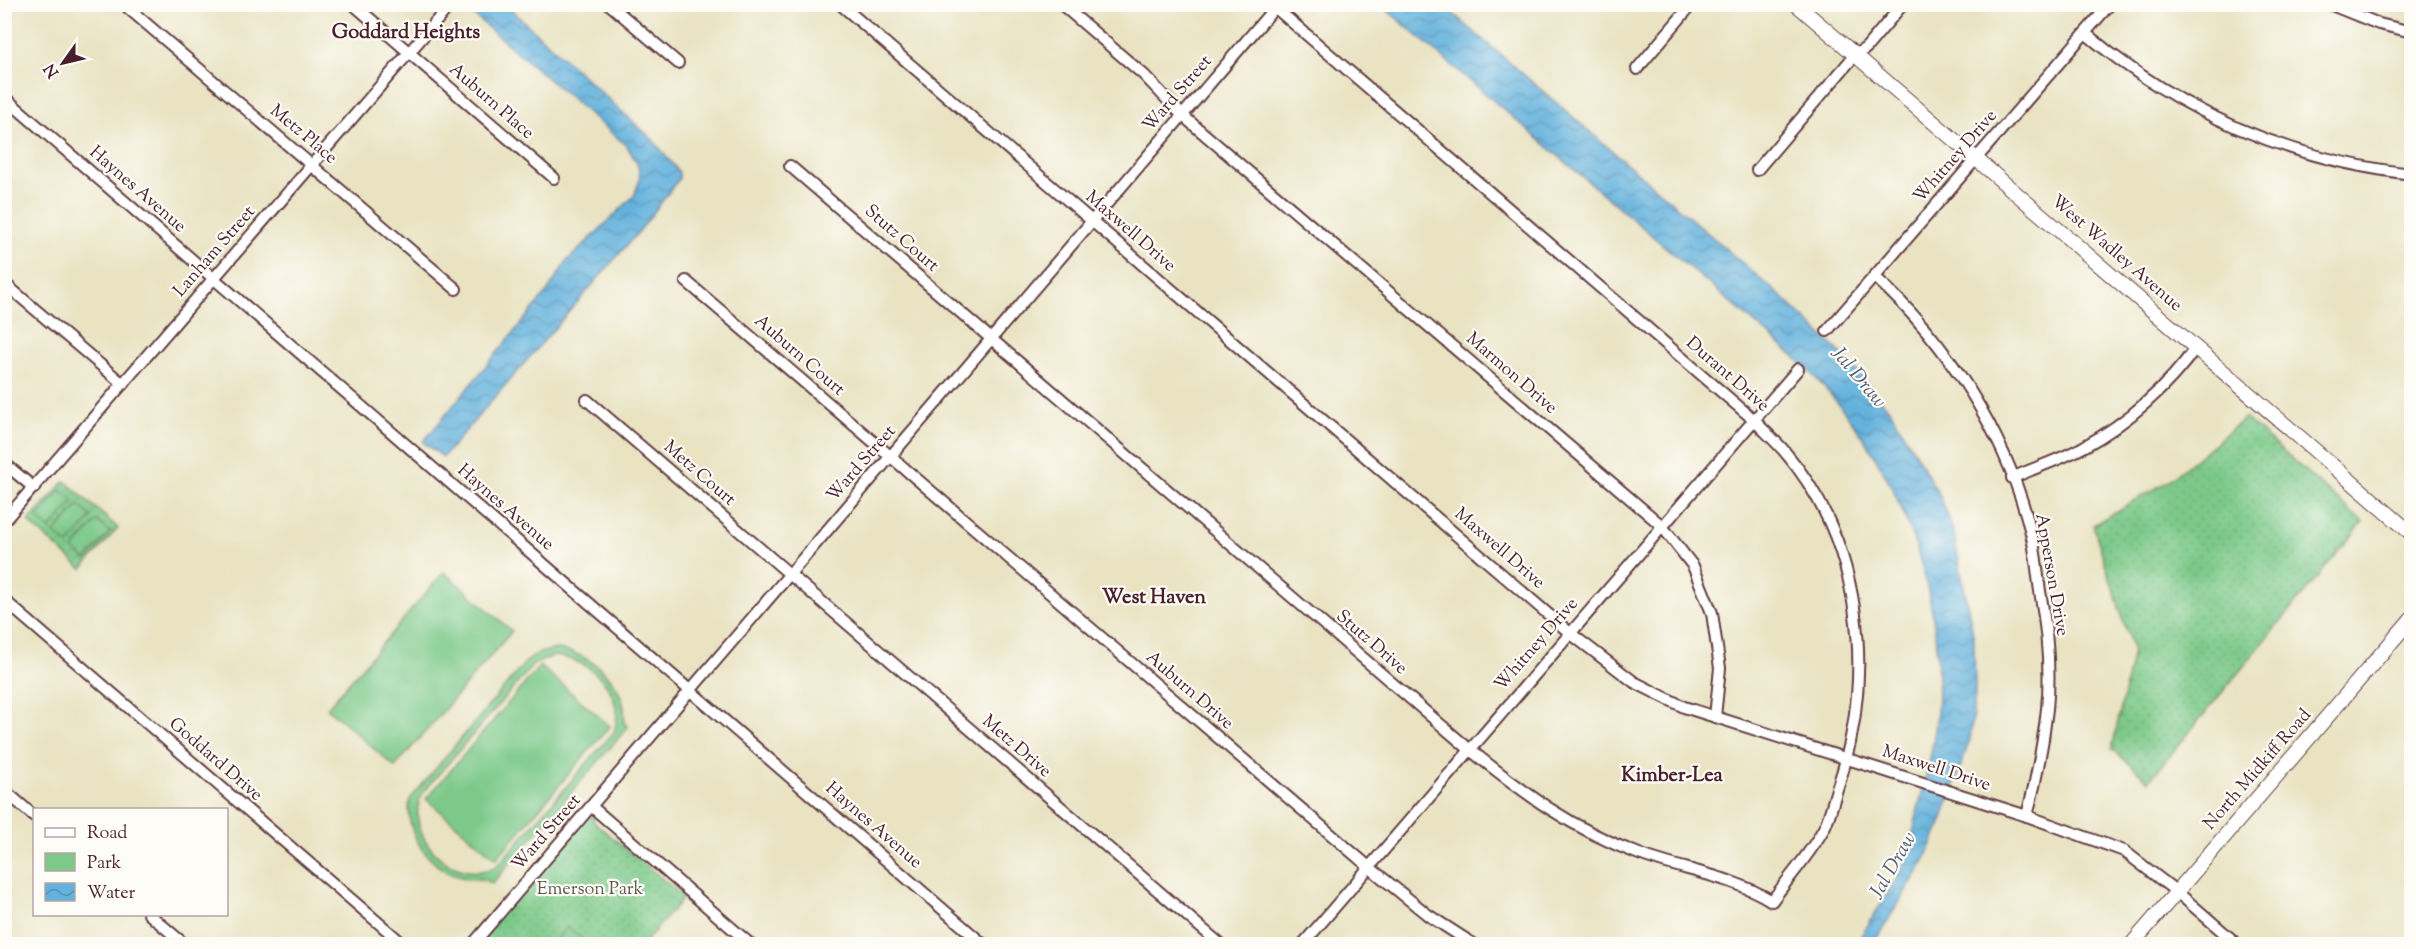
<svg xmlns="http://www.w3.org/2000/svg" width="2416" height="949" font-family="'Sorts Mill Goudy',serif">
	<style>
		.green { fill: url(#green-dots); stroke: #63745a; stroke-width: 1.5 }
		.pitch { fill: #7cc989; stroke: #63745a; stroke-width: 1.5; fill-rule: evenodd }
		.water { fill: url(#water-waves); stroke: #566884; stroke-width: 1.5 }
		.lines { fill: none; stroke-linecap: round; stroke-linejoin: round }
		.minor-casing { stroke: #623c42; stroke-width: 14 }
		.major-casing { stroke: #623c42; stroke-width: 16 }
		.minor { stroke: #fff; stroke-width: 10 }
		.major { stroke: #fff; stroke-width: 14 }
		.labels { text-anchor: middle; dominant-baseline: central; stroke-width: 4.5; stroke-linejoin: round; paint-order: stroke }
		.street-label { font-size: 18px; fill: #4a1f2b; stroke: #fdfcf7 }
		.park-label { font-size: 18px; fill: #5c5a4c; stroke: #fdfcf7 }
		.neighbourhood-label { font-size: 20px; font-weight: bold; fill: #4a1f2b; stroke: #fdfcf7 }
		.water-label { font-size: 20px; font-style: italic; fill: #545a72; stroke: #fdfcf7 }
	</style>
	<defs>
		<pattern id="green-dots" width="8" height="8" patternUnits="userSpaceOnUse" patternTransform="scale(1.5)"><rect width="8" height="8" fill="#7cc989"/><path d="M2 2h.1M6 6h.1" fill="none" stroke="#6dac76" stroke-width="1.8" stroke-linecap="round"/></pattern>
		<pattern id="water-waves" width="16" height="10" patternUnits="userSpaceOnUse" patternTransform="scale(1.5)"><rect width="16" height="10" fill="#63b2dd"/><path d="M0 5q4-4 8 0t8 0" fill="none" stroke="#5490b3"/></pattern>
	</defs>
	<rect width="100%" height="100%" fill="#fdfcf7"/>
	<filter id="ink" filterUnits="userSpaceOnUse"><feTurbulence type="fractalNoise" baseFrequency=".0167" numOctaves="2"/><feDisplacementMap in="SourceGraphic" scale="12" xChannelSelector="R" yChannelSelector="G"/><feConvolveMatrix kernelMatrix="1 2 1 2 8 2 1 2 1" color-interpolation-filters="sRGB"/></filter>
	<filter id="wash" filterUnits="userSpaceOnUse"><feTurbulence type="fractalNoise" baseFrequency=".008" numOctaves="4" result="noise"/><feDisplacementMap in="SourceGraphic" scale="24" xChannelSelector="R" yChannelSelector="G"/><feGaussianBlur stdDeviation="1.35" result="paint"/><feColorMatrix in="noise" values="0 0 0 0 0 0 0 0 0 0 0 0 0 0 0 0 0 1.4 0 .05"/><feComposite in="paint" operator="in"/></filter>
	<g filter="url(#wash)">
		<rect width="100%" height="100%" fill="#e9e3c2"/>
		<g class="green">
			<path d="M2245,418L2363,522L2149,781L2112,749L2133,651L2093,525L2170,480Z"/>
			<path d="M65,481L118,528L82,569L28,522Z"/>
			<path d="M591,806L594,822L684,897L643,944H473Z"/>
		</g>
		<g class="pitch">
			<path d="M61,490L74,501L50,529L37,518Z"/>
			<path d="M79,505L92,517L68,545L54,533Z"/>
			<path d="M97,521L110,532L86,560L73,549Z"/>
			<path d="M444,572L512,631L395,767L327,708Z"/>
			<path d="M556,649C591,653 629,684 624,723L628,727L492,884C482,876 477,881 465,878C430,871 404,834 410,799L524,664L536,654ZM553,656C590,658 627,692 614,732L498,865C455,891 400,834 423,792L533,665Z"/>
			<path d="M540,666L610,726L496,859L426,799Z"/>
			<path d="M567,927L585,941L583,944H553Z"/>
		</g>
		<g class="water">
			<path d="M466,5H506L653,140L679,172V179L641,229L443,457L423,442L548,291L566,262L634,196L640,179L638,165L627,146L464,7Z"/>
			<path d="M1381,5H1443L1783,298L1844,356L1892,413L1940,496L1953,530L1974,639L1975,695L1970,739L1942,821L1924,863L1873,944H1856C1870,920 1900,878 1908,854C1912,839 1915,824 1918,809C1928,769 1938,730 1938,688C1939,563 1887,445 1797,359Z"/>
		</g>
	</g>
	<g filter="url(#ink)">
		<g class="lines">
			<defs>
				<g id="minor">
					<path d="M353,4L554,178"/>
					<path d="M609,4L678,63"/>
					<path d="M840,4L1570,633L1634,682L1684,707L2027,816L2124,851L2177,892L2237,944"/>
					<path d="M1061,4L1144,75L1182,115L1661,525L1693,566L1712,613L1720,668L1715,717"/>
					<path d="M2329,4L2379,24L2412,32"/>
					<path d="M128,8L456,289"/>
					<path d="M2085,33C2179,112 2290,160 2412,174"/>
					<path d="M1637,69L1692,4"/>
					<path d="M4,97L983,944"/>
					<path d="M790,166L1469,749C1524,793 1572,829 1639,854C1684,871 1730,875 1772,901C1788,878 1813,851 1825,826C1831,813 1834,797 1839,783C1875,673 1862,542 1785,452C1775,440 1763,430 1753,419L1271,4"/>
					<path d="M1757,170L1855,55L1866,48L1903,4"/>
					<path d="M1874,276C1948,343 2007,435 2031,533C2036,552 2037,572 2040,591C2047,630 2051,670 2047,709C2043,745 2036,781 2027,816"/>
					<path d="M686,281L1369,867L1428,915L1473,944"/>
					<path d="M4,283L123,384"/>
					<path d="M1827,331L2110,4"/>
					<path d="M587,400L1220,944"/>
					<path d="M4,463L34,488"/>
					<path d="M2012,478C2036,467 2063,459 2085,446C2127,423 2169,386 2196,347"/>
					<path d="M4,521L451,4"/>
					<path d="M4,600L403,944"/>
					<path d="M4,790L34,816"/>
					<path d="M591,806L750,944"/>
					<path d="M149,914L184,944"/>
					<path d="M473,944L1277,5"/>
					<path d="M1303,944L1798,369"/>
				</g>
				<g id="major">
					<path d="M1796,4L2412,534"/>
					<path d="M2132,944L2412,618"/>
				</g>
			</defs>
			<use href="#minor" class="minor-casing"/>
			<use href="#major" class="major-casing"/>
			<use href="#minor" class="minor"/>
			<use href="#major" class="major"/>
		</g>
	</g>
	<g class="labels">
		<g class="street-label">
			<text transform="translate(1178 94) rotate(-49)">Ward Street</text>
			<text transform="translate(491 102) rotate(41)">Auburn Place</text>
			<text transform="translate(303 135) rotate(40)">Metz Place</text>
			<text transform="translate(1956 157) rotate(-49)">Whitney Drive</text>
			<text transform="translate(137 190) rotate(41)">Haynes Avenue</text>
			<text transform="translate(1130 232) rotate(41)">Maxwell Drive</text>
			<text transform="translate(901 239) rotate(41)">Stutz Court</text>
			<text transform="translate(215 252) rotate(-49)">Lanham Street</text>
			<text transform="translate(2116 254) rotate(41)">West Wadley Avenue</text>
			<text transform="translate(799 356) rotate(41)">Auburn Court</text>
			<text transform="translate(1511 374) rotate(41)">Marmon Drive</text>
			<text transform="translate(1727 375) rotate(41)">Durant Drive</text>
			<text transform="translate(862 464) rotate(-49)">Ward Street</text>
			<text transform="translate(699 474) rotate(41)">Metz Court</text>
			<text transform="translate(505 508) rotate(41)">Haynes Avenue</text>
			<text transform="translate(1499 549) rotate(41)">Maxwell Drive</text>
			<text transform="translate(2051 575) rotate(80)">Apperson Drive</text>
			<text transform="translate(1371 643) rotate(41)">Stutz Drive</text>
			<text transform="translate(1537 645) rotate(-49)">Whitney Drive</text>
			<text transform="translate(1189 691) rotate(41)">Auburn Drive</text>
			<text transform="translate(1016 747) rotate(41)">Metz Drive</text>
			<text transform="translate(215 760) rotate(41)">Goddard Drive</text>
			<text transform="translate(1936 769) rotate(18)">Maxwell Drive</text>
			<text transform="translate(2258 770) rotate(-49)">North Midkiff Road</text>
			<text transform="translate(873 826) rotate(41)">Haynes Avenue</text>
			<text transform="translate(547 833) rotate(-49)">Ward Street</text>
		</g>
		<g class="park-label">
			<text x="590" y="890">Emerson Park</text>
		</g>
		<g class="neighbourhood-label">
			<text x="406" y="33">Goddard Heights</text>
			<text x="1154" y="598">West Haven</text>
			<text x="1672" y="776">Kimber-Lea</text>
		</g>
		<g class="water-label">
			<text transform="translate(1858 378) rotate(50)">Jal Draw</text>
			<text transform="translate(1894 866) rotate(-60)">Jal Draw</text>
		</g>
	</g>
	<rect width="2416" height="949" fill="none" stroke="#fdfcf7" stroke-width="24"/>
	<rect x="33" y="808" width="195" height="108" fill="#fdfcf7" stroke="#b5a4a5" stroke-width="1.5"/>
	<rect x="45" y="828" width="30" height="9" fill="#ffffff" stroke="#b5a4a5" stroke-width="1.5"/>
	<text x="87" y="838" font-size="18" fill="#4a1f2b">Road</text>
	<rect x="45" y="853" width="30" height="18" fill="#7cc989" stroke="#b5a4a5" stroke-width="1.5"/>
	<text x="87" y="868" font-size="18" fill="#4a1f2b">Park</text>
	<rect x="45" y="883" width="30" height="18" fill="url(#water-waves)" stroke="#b5a4a5" stroke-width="1.5"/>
	<text x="87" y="898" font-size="18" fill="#4a1f2b">Water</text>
	<g transform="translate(63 63) rotate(236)" stroke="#fdfcf7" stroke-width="4.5" paint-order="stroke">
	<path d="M0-4.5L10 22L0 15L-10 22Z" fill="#4a1f2b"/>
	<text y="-9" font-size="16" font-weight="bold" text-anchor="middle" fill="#4a1f2b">N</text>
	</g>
</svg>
